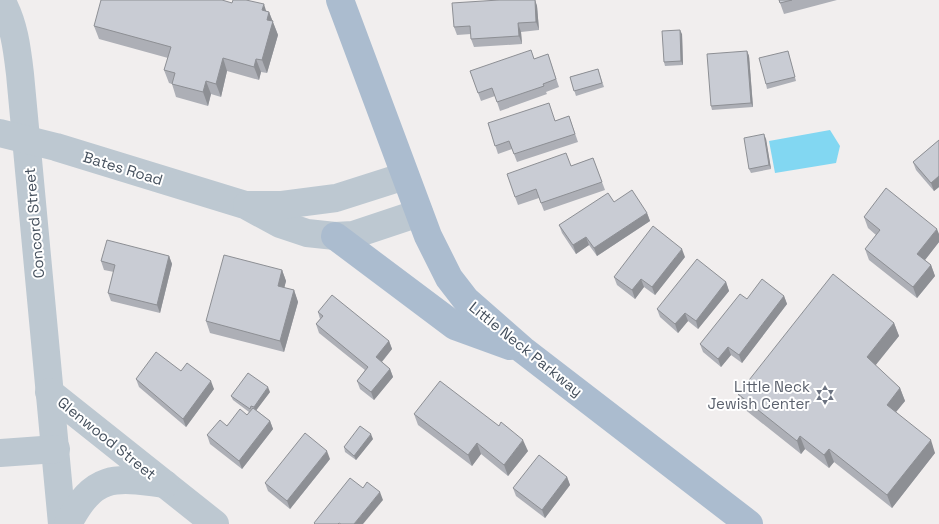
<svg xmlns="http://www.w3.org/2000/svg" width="939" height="524" font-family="'Space Grotesk',sans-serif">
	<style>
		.water { fill: #82d7f2 }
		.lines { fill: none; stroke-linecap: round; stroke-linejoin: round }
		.minor { stroke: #bdc8d1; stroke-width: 28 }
		.major { stroke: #abbccf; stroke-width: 28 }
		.wall { fill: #adafb6 }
		.shaded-wall { fill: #8d8f94 }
		.building { fill: #c9ccd4; stroke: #8d8f94 }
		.labels { text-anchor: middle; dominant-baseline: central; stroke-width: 4; stroke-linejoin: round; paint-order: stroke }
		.street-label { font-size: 15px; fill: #45505d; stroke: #fff }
		.worship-label { font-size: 15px; fill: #5b616d; stroke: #fff; text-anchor: end }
	</style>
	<rect width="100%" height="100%" fill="#f1eeee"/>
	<path class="water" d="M830,130L840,146L836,163L775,173L769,141Z"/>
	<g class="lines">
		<g class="minor">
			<path d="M1,0C14,23 17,48 20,74L62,524"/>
			<path d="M0,133L56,147L245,205L280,224L307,233L335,236L353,235L419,213"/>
			<path d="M247,205H282L336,198L405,176"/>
			<path d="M49,392L215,524"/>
			<path d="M0,453L56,449"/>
			<path d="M68,524C94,474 113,477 165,484"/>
		</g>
		<g class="major">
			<path d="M340,0L428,236L449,278L466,300L523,350L749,524"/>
			<path d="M335,236L455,326L510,346"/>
		</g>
	</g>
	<g class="wall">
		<path d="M499,0H535L537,6L539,30L521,32L522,44L474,47L471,39V34L457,35L454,27Z"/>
		<path d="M779,0H837L784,14Z"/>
		<path d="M266,11L269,12L278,35L267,73L261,72L259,80L227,71L221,97L211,94L208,106L176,97L172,84L169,83L164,70L168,58L99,39L94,26Z"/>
		<path d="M682,34L683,65L665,66L664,62Z"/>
		<path d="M747,51L749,56L753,107L712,110L711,106Z"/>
		<path d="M788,51L796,81L767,89L766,84Z"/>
		<path d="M548,54L559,87L546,92L547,94L500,111L495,96L481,101L470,71L534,59Z"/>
		<path d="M598,69L604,87L576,96L570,77Z"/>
		<path d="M569,116L578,142L517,162L512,149L498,154L488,123L555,121Z"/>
		<path d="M766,139L771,169L751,173L749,169Z"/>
		<path d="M939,140V187L934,191L916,170L913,162Z"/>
		<path d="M593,158L605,190L544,211L539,198L518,205L515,197L571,166Z"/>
		<path d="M614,202L647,213L650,221L597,256L589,245L576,254L562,233L559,225Z"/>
		<path d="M864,217L939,234V242L925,260L931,265L935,276L917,298L869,260L865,249L876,235L868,228Z"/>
		<path d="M169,256L172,264L160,313L111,301L108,293L114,272L104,270L101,261Z"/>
		<path d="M685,257L655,295L644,287L635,299L617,285L614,277Z"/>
		<path d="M282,270L286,281L284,288L294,290L298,302L284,352L210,333L206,321Z"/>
		<path d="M726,282L729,291L698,329L688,321L678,333L660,317L657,309Z"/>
		<path d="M784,296L787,304L742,363L731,355L721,367L703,352L700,344Z"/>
		<path d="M318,312L389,341L392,349L382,362L390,369L393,377L374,400L360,389L357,381L365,370L319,333L316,324L320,319Z"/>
		<path d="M894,323L899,336L875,365L900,388L905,401L896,412L935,453L892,508L834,462L829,468L805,449L801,454L743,408L738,394Z"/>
		<path d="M181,371L214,389L186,427L139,387L136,379Z"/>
		<path d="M270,392L256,410L270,421L273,429L242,469L210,444L207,435L247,415L249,412L233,400L231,396Z"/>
		<path d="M414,414L528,451L508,476L481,454L472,466L418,425Z"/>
		<path d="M373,439L356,460L345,452L344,447Z"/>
		<path d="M330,459L290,509L268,491L265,483Z"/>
		<path d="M567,477L570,485L545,518L516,496L513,488Z"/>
	</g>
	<g class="shaded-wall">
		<path d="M535,0L537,6L539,30L536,22Z"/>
		<path d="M264,4L268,17L269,12L278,35L267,73L262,60V10Z"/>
		<path d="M518,23L521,32L522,44L519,36Z"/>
		<path d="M680,30L682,34L683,65L681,61Z"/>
		<path d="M747,51L749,56L753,107L751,103Z"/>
		<path d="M223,58L227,71L221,97L216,84Z"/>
		<path d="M256,59L261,72L259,80L254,67Z"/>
		<path d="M206,81L211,94L208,106L203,92Z"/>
		<path d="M764,134L766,139L771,169L769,165Z"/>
		<path d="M939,176V187L934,191L931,183Z"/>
		<path d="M647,213L650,221L597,256L594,248Z"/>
		<path d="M937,229L939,234V242L921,265L917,254Z"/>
		<path d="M586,237L589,245L576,254L573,245Z"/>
		<path d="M682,249L685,257L655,295L652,287Z"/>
		<path d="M169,256L172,264L160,313L157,305Z"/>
		<path d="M931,265L935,276L917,298L913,287Z"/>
		<path d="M282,270L286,281L282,297L278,286Z"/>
		<path d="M641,279L644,287L635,299L632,290Z"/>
		<path d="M726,282L729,291L698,329L696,321Z"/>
		<path d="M294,290L298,302L284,352L280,341Z"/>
		<path d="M784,296L787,304L742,363L739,355Z"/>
		<path d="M685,313L688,321L678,333L675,324Z"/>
		<path d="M894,323L899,336L871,371L867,357Z"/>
		<path d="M389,341L392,349L379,365L376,357Z"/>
		<path d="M728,347L731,355L721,367L718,359Z"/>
		<path d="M390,369L393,377L374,400L371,392Z"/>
		<path d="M211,381L214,389L186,427L183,419Z"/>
		<path d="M268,387L270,392L255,412L254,407Z"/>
		<path d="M900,388L905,401L891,418L887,405Z"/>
		<path d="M270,421L273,429L242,469L239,461Z"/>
		<path d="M371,434L373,439L356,460L354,456Z"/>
		<path d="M800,436L805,449L801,454L797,441Z"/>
		<path d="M523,440L528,451L508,476L504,465Z"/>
		<path d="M931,440L935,453L892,508L887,495Z"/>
		<path d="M477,443L481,454L472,466L468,455Z"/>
		<path d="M829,449L834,462L829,468L824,455Z"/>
		<path d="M327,451L330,459L290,509L287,501Z"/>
		<path d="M567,477L570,485L545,518L542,510Z"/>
		<path d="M380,492L383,500L363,524H354Z"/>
	</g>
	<g class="building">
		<path d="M101,0H222L232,3L233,0H246L264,4L262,10L269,12L267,20L273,21L262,60L256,59L254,67L223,58L216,84L206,81L203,92L172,84L175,73L164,70L171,47L94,26Z"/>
		<path d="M499,0H535L536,22L518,23L519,36L471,39L470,26L454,27L452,3Z"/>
		<path d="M779,0H792L780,3Z"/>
		<path d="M680,30L681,61L664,62L662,31Z"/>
		<path d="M531,50L534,59L548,54L556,79L543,84L544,86L497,102L492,88L478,93L470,71Z"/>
		<path d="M747,51L751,103L711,106L707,54Z"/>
		<path d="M788,51L795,77L766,84L759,58Z"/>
		<path d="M598,69L602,83L574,91L570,77Z"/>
		<path d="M549,103L555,121L569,116L575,134L514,154L509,141L495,146L488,123Z"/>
		<path d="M764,134L769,165L749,169L744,138Z"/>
		<path d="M939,140V176L931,183L913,162Z"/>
		<path d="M566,153L571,166L593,158L602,182L541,203L536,189L515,197L507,174Z"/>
		<path d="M886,188L937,229L917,254L931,265L913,287L865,249L880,230L864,217Z"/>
		<path d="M632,190L647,213L594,248L586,237L573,245L559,225L608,193L614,202Z"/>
		<path d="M653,226L682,249L652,287L641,279L632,290L614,277Z"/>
		<path d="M107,240L169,256L157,305L108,293L115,265L101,261Z"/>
		<path d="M224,255L282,270L278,286L294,290L280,341L206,321Z"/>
		<path d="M697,259L726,282L696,321L685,313L675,324L657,309Z"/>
		<path d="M833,274L894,323L867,357L900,388L887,405L931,440L887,495L829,449L824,455L800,436L797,441L738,394Z"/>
		<path d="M762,279L784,296L739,355L728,347L718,359L700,344L740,294L747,299Z"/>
		<path d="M332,295L389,341L376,357L390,369L371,392L357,381L368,367L316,324L323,316L318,312Z"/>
		<path d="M156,352L181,371L187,363L211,381L183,419L136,379Z"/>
		<path d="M248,373L268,387L254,407L251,406L250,409L231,396Z"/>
		<path d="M440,381L499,426L501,422L523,440L504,465L477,443L468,455L414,414Z"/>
		<path d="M253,408L270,421L239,461L207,435L220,420L227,426L240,409L247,415Z"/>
		<path d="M360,426L371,434L354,456L344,447Z"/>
		<path d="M305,433L327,451L287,501L265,483Z"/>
		<path d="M539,455L567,477L542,510L513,488Z"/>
		<path d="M350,478L363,488L367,482L380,492L354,524H341L339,523L338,524H315L314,523Z"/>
	</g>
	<defs>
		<symbol id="synagogue-bare" viewBox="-9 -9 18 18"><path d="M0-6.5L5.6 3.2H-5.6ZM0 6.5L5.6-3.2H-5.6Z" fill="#6b7280" stroke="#fff" stroke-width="2.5" paint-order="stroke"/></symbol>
	</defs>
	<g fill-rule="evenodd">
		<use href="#synagogue-bare" x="811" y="381" width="28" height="28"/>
	</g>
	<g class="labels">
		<g class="street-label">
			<text transform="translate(123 168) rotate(17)">Bates Road</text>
			<text transform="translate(34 223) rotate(-95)">Concord Street</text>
			<text transform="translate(526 349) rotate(39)">Little Neck Parkway</text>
			<text transform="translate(107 438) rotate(39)">Glenwood Street</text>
		</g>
		<g class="worship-label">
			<text x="810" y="386">Little Neck<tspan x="810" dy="17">Jewish Center</tspan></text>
		</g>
	</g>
</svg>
